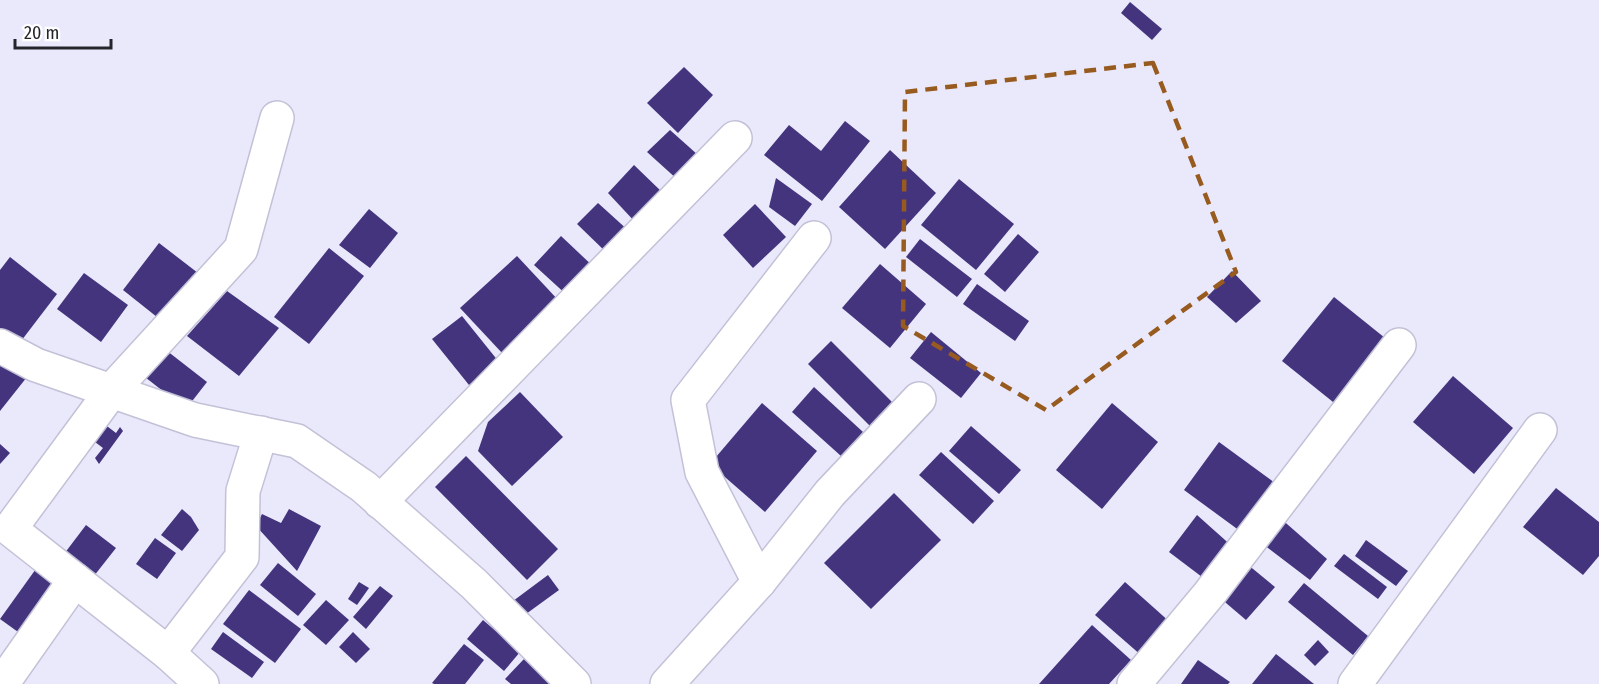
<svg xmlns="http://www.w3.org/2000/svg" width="1599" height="684" font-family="'Fira Sans Condensed',sans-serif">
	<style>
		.building { fill: #43347d }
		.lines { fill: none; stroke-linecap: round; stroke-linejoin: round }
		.minor-casing { stroke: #c3c1d7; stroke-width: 36 }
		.minor { stroke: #fff; stroke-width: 33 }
		.marked { fill: none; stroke: #985b1f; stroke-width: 4.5; stroke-dasharray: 12 8; stroke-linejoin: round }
	</style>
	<rect width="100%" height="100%" fill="#eae9fb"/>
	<g class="building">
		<path d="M1130,2L1162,29L1152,40L1121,13Z"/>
		<path d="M684,67L713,95L678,133L647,103Z"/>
		<path d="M845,121L870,141L822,201L764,155L789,125L821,151Z"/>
		<path d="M670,130L698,155L678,180L647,152Z"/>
		<path d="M890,150L936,193L885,249L839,207Z"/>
		<path d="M634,165L663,193L637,224L608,193Z"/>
		<path d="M776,178L812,204L795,226L769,207Z"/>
		<path d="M959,179L1014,224L976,270L921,225Z"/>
		<path d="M598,203L630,232L608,254L577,224Z"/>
		<path d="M755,204L786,237L753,268L723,235Z"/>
		<path d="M369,209L398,233L370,268L339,245Z"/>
		<path d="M1018,234L1039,252L1005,292L984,274Z"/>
		<path d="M561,236L596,269L569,297L534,265Z"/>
		<path d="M920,239L972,279L957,297L906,257Z"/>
		<path d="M159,243L198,273L162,321L123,290Z"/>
		<path d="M329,248L364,276L309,344L274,317Z"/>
		<path d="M517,256L560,302L503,354L460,308Z"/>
		<path d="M10,257L57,294L15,349L0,337V270Z"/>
		<path d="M880,264L926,304L890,348L842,308Z"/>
		<path d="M1232,271L1261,301L1236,323L1207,297Z"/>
		<path d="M84,273L128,305L101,342L57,309Z"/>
		<path d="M977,284L1029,321L1015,341L963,304Z"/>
		<path d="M227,291L279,328L239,376L187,336Z"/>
		<path d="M1334,297L1390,342L1338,406L1282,361Z"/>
		<path d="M462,316L499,362L469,385L432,339Z"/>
		<path d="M931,332L981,373L961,398L910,358Z"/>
		<path d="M831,341L900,410L877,433L808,364Z"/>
		<path d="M162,347L207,382L186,409L141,374Z"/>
		<path d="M0,356L27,377L0,411Z"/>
		<path d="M1453,376L1513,428L1474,474L1413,422Z"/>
		<path d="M814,387L863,432L841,456L792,412Z"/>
		<path d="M520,392L563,437L512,486L478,451L488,422Z"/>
		<path d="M762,403L817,451L765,512L710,464Z"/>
		<path d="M1112,403L1158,442L1102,509L1056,470Z"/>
		<path d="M99,420L116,433L120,427L123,431L99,464L95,458L103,448L87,436Z"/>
		<path d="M971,426L1021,470L999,494L949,451Z"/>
		<path d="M1219,442L1275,483L1240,531L1184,490Z"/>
		<path d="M0,444L10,453L0,464Z"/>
		<path d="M941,452L994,501L973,524L919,475Z"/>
		<path d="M466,456L558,549L527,580L435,487Z"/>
		<path d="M1556,488L1599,522V556L1583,575L1523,527Z"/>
		<path d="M894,493L941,540L871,609L824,563Z"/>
		<path d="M182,509L191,517L199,530L182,551L161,535Z"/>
		<path d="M289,509L321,526L297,571L256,526L262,514L281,523Z"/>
		<path d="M1197,515L1234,548L1206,580L1169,552Z"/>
		<path d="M1279,517L1327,559L1310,580L1260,542Z"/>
		<path d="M86,525L116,548L90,581L61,558Z"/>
		<path d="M155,538L176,553L157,579L136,564Z"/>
		<path d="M1366,540L1408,571L1396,586L1355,556Z"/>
		<path d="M1344,554L1387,587L1378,599L1334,566Z"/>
		<path d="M278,563L316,594L298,616L260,585Z"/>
		<path d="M1247,564L1275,587L1246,620L1219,597Z"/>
		<path d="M38,566L57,581L25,637L0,619Z"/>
		<path d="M548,575L559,590L515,622L505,607Z"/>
		<path d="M359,582L369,588L357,605L348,599Z"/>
		<path d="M1125,582L1171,623L1142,656L1095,615Z"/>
		<path d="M1304,583L1368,636L1353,655L1288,602Z"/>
		<path d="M380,586L393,596L366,629L353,617Z"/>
		<path d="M249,590L301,629L275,663L223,624Z"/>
		<path d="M326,600L349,620L326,645L303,625Z"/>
		<path d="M483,620L520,652L504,671L467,639Z"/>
		<path d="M1092,625L1131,660L1109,684H1039Z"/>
		<path d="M223,632L264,662L252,678L211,649Z"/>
		<path d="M353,632L370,649L356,663L339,647Z"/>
		<path d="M1318,640L1329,652L1315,666L1304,655Z"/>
		<path d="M464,644L484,660L465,684H434L432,683Z"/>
		<path d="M1276,654L1314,684H1252Z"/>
		<path d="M524,659L552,684H511L505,679Z"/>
		<path d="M1198,660L1230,682L1228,684H1181Z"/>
	</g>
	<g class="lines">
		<defs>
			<g id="minor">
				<path d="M0,346L36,365L195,420L297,441L364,487L474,584L574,684"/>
				<path d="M380,502L735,138"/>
				<path d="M759,582L702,472L688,400L814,238"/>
				<path d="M168,653L10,529L113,389L241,249L277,118"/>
				<path d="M2,684L75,580"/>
				<path d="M202,684L168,653L242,557L243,491L261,433"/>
				<path d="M667,684L759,582L830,493L919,399"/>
				<path d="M1134,684L1210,593L1399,345"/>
				<path d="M1355,684L1540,430"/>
			</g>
		</defs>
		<use href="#minor" class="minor-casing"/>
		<use href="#minor" class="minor"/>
	</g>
	<path class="marked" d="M1153,63L1236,272L1046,410L903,326L905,92Z"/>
	<path d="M15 39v9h96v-9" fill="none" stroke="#25242c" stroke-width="3"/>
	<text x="24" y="39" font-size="18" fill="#25242c" stroke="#ffffff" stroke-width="4.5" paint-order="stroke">20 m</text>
</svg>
